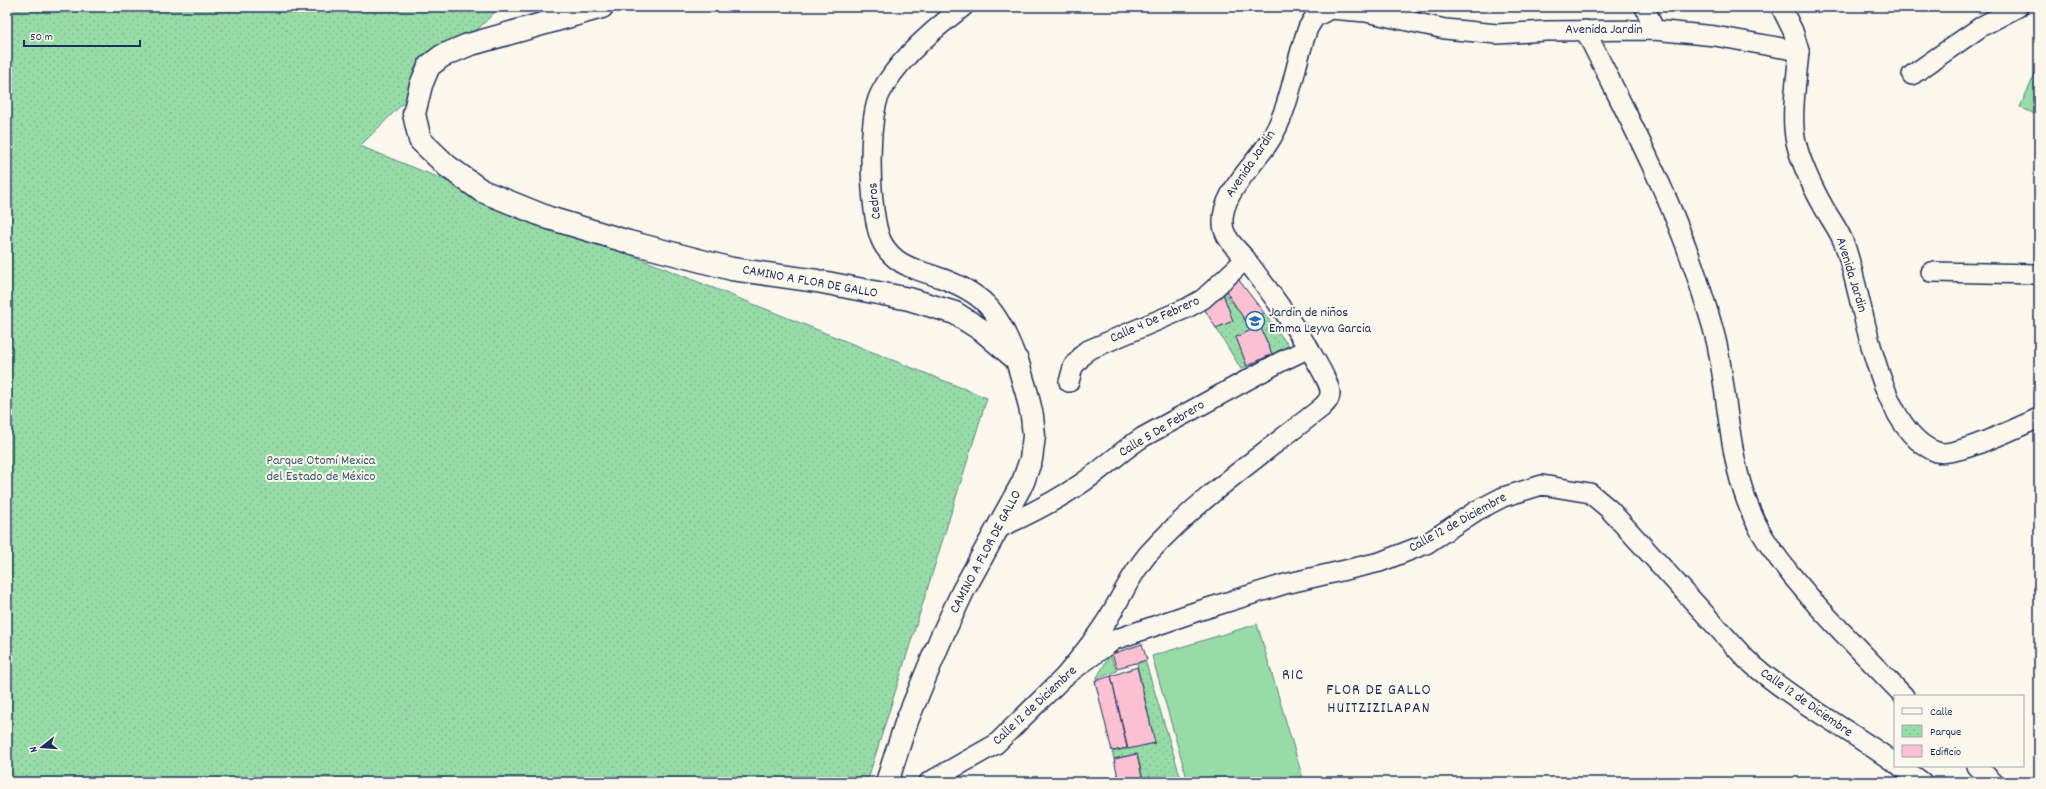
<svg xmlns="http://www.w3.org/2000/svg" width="2046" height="789" font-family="Dekko,sans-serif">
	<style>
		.green { fill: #97dba7; stroke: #598582 }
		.park { fill: url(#park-dots); stroke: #598582 }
		.building { fill: #fbc1d3; stroke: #1b2f5e }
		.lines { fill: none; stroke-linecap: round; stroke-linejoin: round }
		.street-casing { stroke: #1b2f5e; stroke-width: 22 }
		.secondary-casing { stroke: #1b2f5e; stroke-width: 25 }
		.street { stroke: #fbf7ec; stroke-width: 19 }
		.secondary { stroke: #fbf7ec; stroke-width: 22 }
		.labels { text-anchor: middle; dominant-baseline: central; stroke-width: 4; stroke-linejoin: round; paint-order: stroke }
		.street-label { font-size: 14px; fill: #1b2f5e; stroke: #fbf7ec }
		.poi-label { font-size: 14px; fill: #1b2f5e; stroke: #fbf7ec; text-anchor: start }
		.park-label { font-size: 14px; fill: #3a5a70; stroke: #fbf7ec }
		.quarter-label { font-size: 16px; letter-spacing: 1px; fill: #1b2f5e; stroke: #fbf7ec }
	</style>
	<defs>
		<pattern id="park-dots" width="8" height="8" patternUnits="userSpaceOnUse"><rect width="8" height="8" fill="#97dba7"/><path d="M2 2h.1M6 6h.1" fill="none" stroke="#82bc92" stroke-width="1.8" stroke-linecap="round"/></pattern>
	</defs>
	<rect width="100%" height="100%" fill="#fbf7ec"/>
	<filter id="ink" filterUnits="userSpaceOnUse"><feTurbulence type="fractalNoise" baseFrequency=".025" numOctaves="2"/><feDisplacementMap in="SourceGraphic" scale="8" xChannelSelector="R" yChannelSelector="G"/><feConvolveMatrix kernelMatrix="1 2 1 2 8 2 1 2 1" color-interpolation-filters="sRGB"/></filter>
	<g filter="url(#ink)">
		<g class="green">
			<path d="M2039,65V116L2020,107Z"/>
			<path d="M1257,624L1304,782H1188L1152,656Z"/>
			<path d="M1110,655L1117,671L1096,679Z"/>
		</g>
		<g class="park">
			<path d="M7,7H500L360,146L987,398L867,782H7Z"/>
			<path d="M1222,289L1250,326L1264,313L1289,346L1272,354L1260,326L1236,337L1247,366L1241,369L1216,328L1232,321Z"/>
			<path d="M1145,660L1182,782H1144L1137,754L1114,759L1112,752L1155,743L1137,664Z"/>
		</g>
		<g class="building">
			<path d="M1235,275L1264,313L1248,325L1224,288Z"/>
			<path d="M1222,291L1233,321L1216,328L1202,305Z"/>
			<path d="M1260,326L1272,354L1247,366L1236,337Z"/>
			<path d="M1142,644L1147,660L1117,668L1112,654Z"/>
			<path d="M1137,667L1155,743L1128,749L1111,676Z"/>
			<path d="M1111,676L1127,748L1112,751L1095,681Z"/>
			<path d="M1137,754L1143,782H1119L1114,759Z"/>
		</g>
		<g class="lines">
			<defs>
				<g id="street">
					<path d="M963,7C934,29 896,61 880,94C867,120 869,213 881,240C884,247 890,254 896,259C907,268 921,271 935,276C984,292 999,311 1017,360"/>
					<path d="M1645,7L1654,30"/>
					<path d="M1781,7L1793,31L1799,51"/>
					<path d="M1585,30C1628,117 1675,203 1703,296C1709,315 1716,335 1719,355C1730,416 1730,479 1762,534C1777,559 1796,581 1815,603C1844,635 1874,665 1904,696"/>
					<path d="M1912,75L1982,26L2018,7"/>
					<path d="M1931,272L2039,274"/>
					<path d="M1069,382L1073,367L1086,351L1187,308L1203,299L1246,259"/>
					<path d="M999,528C1028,515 1056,501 1082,483C1103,469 1121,451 1143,437L1280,362L1309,348"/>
					<path d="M1065,676C1082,655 1099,635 1112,612C1124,592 1133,571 1149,553C1199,498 1263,454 1321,408C1325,404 1330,400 1330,393C1332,375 1262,281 1247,261C1240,251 1228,243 1224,230C1216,198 1253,167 1269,142C1291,108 1294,65 1308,28L1314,18L1330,9L1366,12L1445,29L1497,34L1546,31L1654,30L1715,36L1799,51C1797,77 1790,118 1796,142C1801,164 1812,186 1823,206C1830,219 1840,231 1845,246C1864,299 1877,432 1937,452C1955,458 2020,426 2039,418"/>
					<path d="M1900,766L1922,782"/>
					<path d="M1976,766L1993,782"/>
					<path d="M929,782L996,744L1065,676L1114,640L1195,612L1285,584L1380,562L1426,544L1476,511L1503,497L1542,485L1590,493L1609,509L1746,659C1792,700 1845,727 1895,763"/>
				</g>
				<path id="secondary" d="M602,7L468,45L442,56L429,66L421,85L414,114L420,140L447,166L482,191L549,218L629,242L732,269L817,281L909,299L955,313L983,331L1017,360L1027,394L1032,416L1034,436L1031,459L1023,482L963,591L941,638L906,723L887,782"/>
			</defs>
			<use href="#street" class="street-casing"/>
			<use href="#secondary" class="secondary-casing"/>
			<use href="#street" class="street"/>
			<use href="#secondary" class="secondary"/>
		</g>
	</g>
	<defs>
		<symbol id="school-ring" viewBox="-11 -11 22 22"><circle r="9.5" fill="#fbf7ec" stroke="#1f6fb2" stroke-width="1.5"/><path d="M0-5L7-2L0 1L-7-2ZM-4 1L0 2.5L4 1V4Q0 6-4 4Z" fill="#1f6fb2"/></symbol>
	</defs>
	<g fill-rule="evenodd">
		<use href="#school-ring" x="1244" y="310" width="22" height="22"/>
	</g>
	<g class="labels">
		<g class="street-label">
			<text x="1604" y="30">Avenida Jardin</text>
			<text transform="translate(1251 164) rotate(-56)">Avenida Jardin</text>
			<text transform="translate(875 201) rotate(-96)">Cedros</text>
			<text transform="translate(1851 275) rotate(73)">Avenida Jardin</text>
			<text transform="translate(810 282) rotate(10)">CAMINO A FLOR DE GALLO</text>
			<text transform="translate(1155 320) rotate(-24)">Calle 4 De Febrero</text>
			<text transform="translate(1162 429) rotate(-31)">Calle 5 De Febrero</text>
			<text transform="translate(1458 523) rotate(-29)">Calle 12 de Diciembre</text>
			<text transform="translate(986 552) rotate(-62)">CAMINO A FLOR DE GALLO</text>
			<text transform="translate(1806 703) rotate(35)">Calle 12 de Diciembre</text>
			<text transform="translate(1035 706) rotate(-43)">Calle 12 de Diciembre</text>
		</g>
		<g class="poi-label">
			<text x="1269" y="313">Jardin de niños<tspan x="1269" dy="16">Emma Leyva Garcia</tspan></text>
		</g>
		<g class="park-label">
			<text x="321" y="461">Parque Otomí Mexica<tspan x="321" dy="16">del Estado de México</tspan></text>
		</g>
		<g class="quarter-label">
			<text x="1293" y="675">R1C</text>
			<text x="1379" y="690">FLOR DE GALLO<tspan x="1379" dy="18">HUITZIZILAPAN</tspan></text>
		</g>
	</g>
	<rect width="2046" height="789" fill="none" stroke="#fbf7ec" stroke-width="24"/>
	<rect x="12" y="12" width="2022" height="765" fill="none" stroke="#1b2f5e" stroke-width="1.5" filter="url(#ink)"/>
	<rect x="1894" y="695" width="130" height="72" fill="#fbf7ec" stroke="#a1a7b3"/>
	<rect x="1902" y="708" width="20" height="6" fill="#fbf7ec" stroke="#a1a7b3"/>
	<text x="1930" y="715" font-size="12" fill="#1b2f5e">Calle</text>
	<rect x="1902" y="725" width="20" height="12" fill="url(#park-dots)" stroke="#a1a7b3"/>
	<text x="1930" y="735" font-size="12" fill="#1b2f5e">Parque</text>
	<rect x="1902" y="745" width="20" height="12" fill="#fbc1d3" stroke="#a1a7b3"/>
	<text x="1930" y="755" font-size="12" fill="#1b2f5e">Edificio</text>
	<g transform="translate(42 747) rotate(253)" stroke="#fbf7ec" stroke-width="3" paint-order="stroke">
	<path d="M0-3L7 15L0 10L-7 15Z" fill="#1b2f5e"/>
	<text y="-6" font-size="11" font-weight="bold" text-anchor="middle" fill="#1b2f5e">N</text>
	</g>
	<path d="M24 40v6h116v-6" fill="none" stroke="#1b2f5e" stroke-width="2"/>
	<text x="30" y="40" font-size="12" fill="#1b2f5e" stroke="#fbf7ec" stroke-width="3" paint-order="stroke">50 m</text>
</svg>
